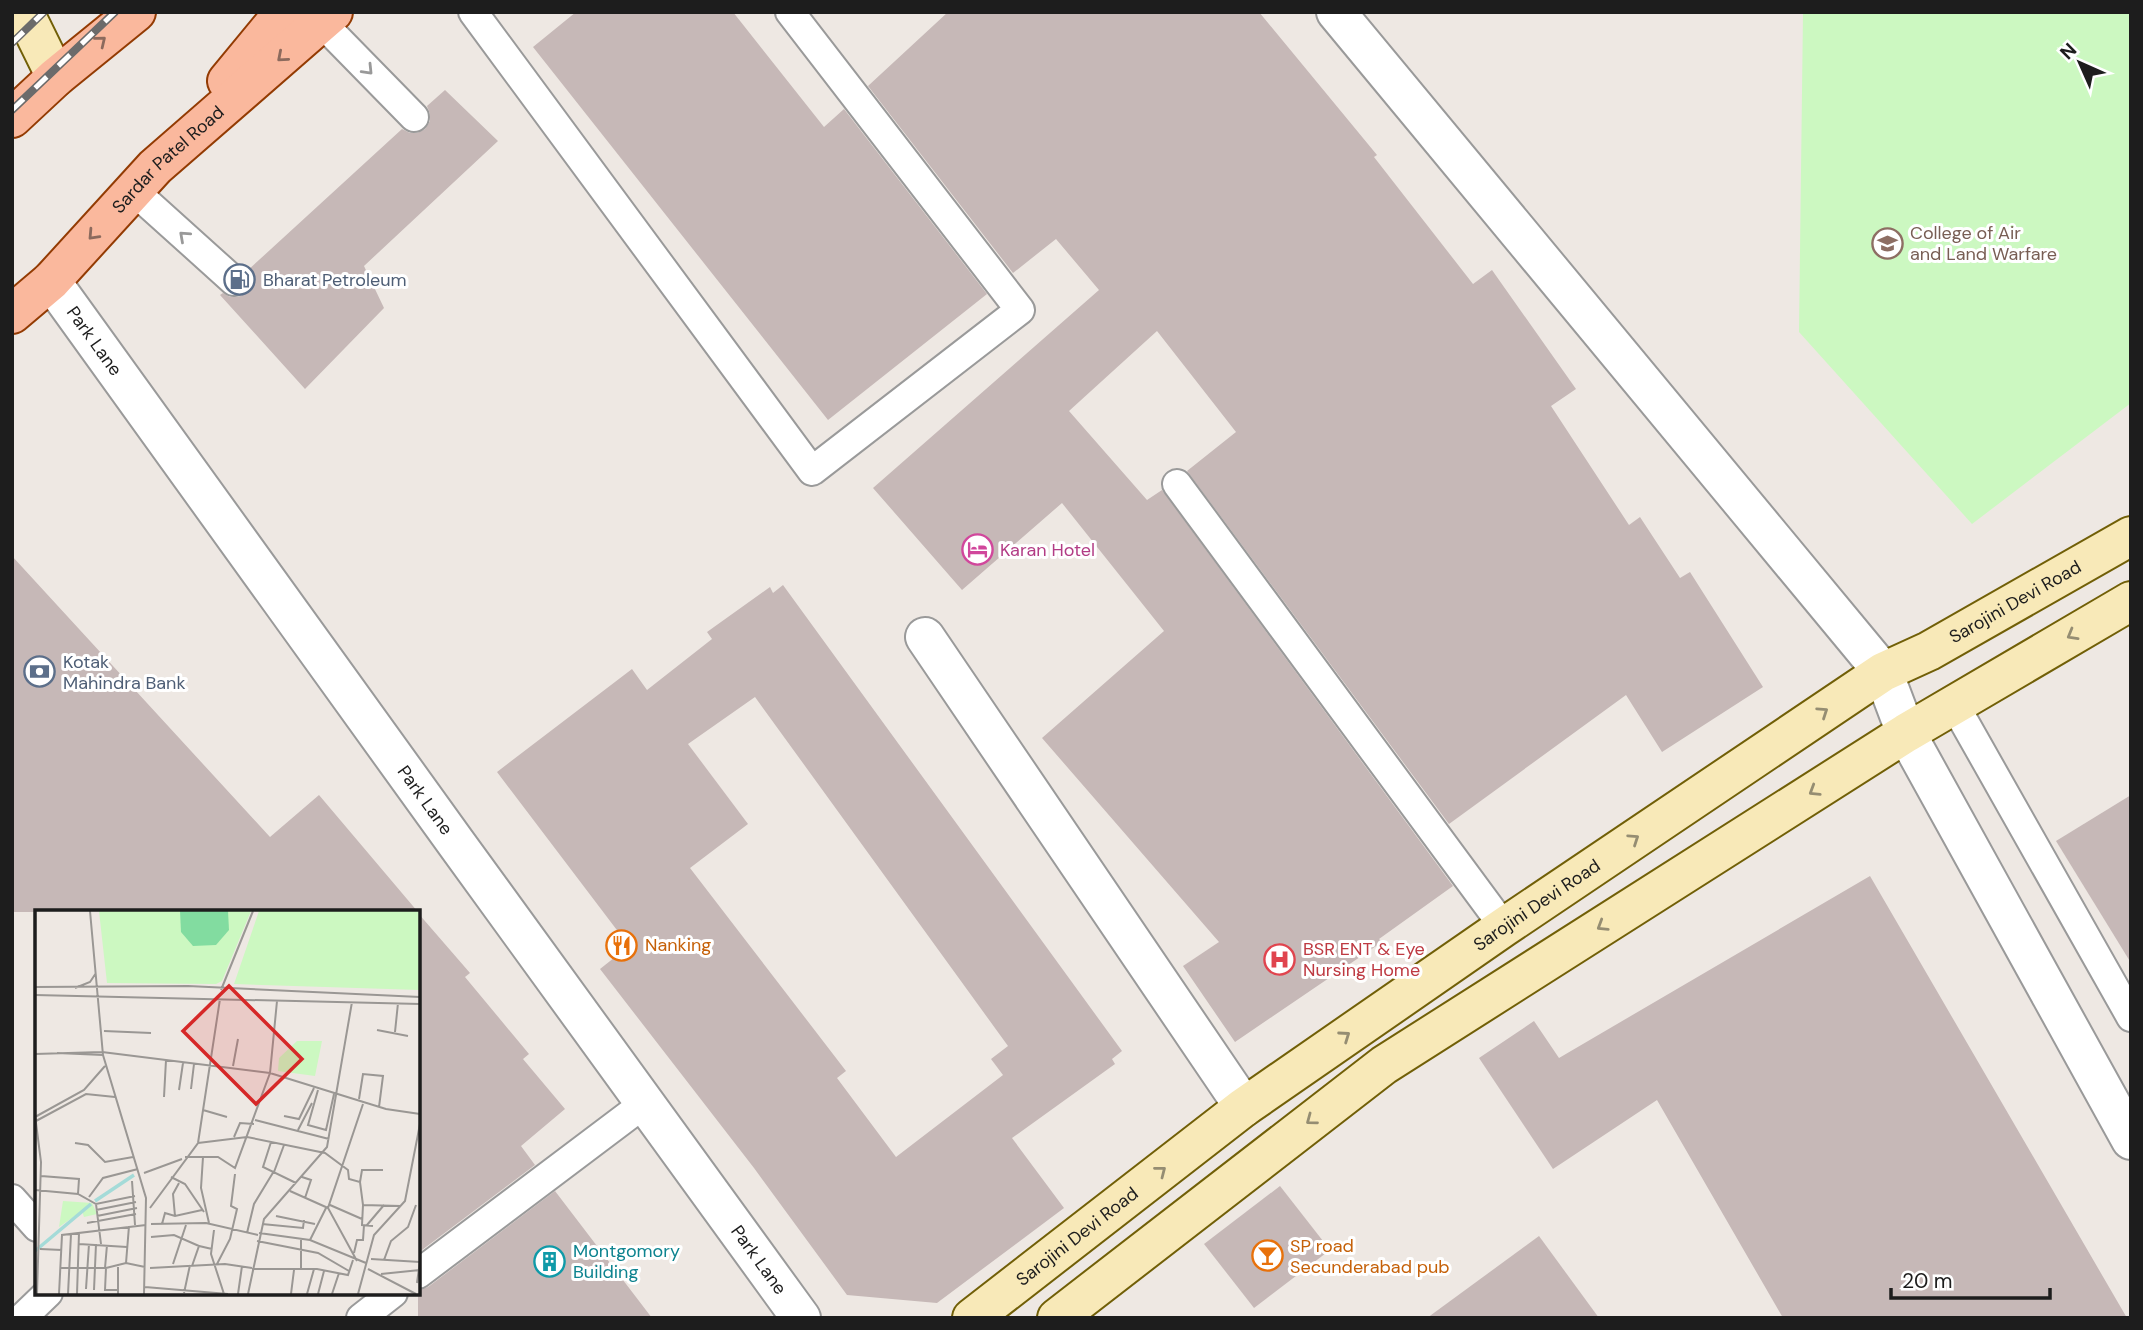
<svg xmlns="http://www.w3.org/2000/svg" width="2143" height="1330" font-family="'DM Sans',sans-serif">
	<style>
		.park { fill: #ccf8c1 }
		.building { fill: #c6b8b7; fill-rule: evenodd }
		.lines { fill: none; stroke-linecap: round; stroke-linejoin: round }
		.service-casing { stroke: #9a9a9a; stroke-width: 32 }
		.minor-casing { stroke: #9a9a9a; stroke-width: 42 }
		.secondary-casing { stroke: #715f07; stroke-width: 42 }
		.primary-casing { stroke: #933b03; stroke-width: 42 }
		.service { stroke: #fff; stroke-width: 28 }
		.minor { stroke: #fff; stroke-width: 38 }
		.secondary { stroke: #f8e9b8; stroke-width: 38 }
		.primary { stroke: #fab89d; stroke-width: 38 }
		.rail-casing { stroke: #6b6b6b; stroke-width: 8 }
		.rail { stroke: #fff; stroke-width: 5; stroke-dasharray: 16; stroke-linecap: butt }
		.oneway { stroke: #8c6a5d }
		.oneway2 { stroke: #999 }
		.oneway3 { stroke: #958d72 }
		.labels { text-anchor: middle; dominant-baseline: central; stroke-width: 6; stroke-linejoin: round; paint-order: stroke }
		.street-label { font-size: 18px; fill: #1d1d1d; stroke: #fff }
		.education-label { font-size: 18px; fill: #785e54; stroke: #fff; text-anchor: start }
		.service-label { font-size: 18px; fill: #4e5e75; stroke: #fff; text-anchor: start }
		.hotel-label { font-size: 18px; fill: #b23c85; stroke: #fff; text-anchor: start }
		.food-label { font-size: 18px; fill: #c56008; stroke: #fff; text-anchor: start }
		.health-label { font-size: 18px; fill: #be3a42; stroke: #fff; text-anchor: start }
		.culture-label { font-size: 18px; fill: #0d838f; stroke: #fff; text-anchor: start }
		.inset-river { fill: none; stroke: #a4dbd8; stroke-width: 3.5 }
		.inset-road { fill: none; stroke: #9a9794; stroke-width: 2 }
		.view { fill: #d62828; fill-opacity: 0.15; stroke: #d62828; stroke-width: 3.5 }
		.inset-edge { fill: none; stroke: #1d1d1d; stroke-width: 3.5 }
	</style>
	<rect width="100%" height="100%" fill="#eee8e3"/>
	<path class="park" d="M1803,12H2131V403L1972,524L1799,332Z"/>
	<g class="building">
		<path d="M576,12H733L824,127L844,109L987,294L828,420L533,47Z"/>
		<path d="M948,12H1259L1377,155L1374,157L1473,284L1492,270L1576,389L1551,406L1629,525L1640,517L1680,578L1690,572L1763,687L1662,752L1626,695L1449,824L1187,471L1236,432L1157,331L1069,411L1147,500L1162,490L1453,886L1379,939L1382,942L1235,1042L1183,966L1219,942L1042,738L1164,631L1062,503L962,590L873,488L1099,290L1056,239L1013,273L868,86Z"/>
		<path d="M445,90L498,141L364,266L384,308L305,389L220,295L223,293L230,297H238L246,293L250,284L247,271L402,129L410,133H417L425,129L430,121V114L427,106Z"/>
		<path d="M12,556L270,837L319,795L418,912H12Z"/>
		<path d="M783,585L1122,1051L1112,1059L1115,1064L1012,1138L1064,1208L937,1303L847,1295L754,1168L600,969L629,946L497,772L632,669L647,690L712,639L707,632L770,587L773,593ZM755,697L1008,1046L991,1059L1003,1075L896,1157L837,1078L846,1071L690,868L748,824L688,744Z"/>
		<path d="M2131,795V963L2056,841Z"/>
		<path d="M1870,876L2127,1318H1783L1657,1100L1553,1169L1479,1058L1534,1021L1559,1058Z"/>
		<path d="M418,913L470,973L465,977L529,1054L523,1059L565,1109L521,1146L535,1165L418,1253Z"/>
		<path d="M1280,1186L1330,1250L1254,1308L1204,1244Z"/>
		<path d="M555,1191L652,1318H418V1290L428,1287Z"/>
		<path d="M1539,1236L1599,1318H1427Z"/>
	</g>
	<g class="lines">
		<defs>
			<g id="service">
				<path d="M473,12L812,471L1020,310L790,12"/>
				<path d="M322,23L414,117"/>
				<path d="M134,191L234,281"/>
				<path d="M1177,484L1504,927"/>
				<path d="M1954,704L2131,1017"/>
				<path d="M12,1199L37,1227"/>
				<path d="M418,1274L645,1103"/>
				<path d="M22,1318L48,1293"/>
				<path d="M361,1318L393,1293"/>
			</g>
			<g id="minor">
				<path d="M1336,12L1883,672L1906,733L2131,1140"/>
				<path id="s1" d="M51,281L456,843L801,1318"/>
				<path d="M925,637L1244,1107"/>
			</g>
			<g id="secondary">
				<path d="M24,12L56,77"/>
				<path id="s2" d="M972,1318L1244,1107L1504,927L1883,672L1929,651L2131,536"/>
				<path d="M1057,1318L1384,1065L1906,733L2131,601"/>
			</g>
			<g id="primary">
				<path d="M227,81L284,12"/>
				<path d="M12,118L56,77L136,12"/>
				<path id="s3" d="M12,314L51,281L155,167L333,12"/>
			</g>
		</defs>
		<use href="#service" class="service-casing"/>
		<use href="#minor" class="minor-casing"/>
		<use href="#secondary" class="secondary-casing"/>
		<use href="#primary" class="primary-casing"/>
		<use href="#service" class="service"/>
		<use href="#minor" class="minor"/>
		<use href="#secondary" class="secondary"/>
		<use href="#primary" class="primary"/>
		<defs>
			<g id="rail">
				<path d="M12,43L44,12"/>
				<path d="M12,110L115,12"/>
			</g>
		</defs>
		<use href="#rail" class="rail-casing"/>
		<use href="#rail" class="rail"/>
	</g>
	<defs><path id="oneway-chevron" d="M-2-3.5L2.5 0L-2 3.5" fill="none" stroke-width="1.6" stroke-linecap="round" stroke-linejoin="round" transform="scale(1.75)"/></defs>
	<g class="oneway">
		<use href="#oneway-chevron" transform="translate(101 41) rotate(-39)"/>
		<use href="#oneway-chevron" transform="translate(282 57) rotate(139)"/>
		<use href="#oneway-chevron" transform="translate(93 235) rotate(133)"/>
	</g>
	<g class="oneway2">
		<use href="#oneway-chevron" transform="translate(368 70) rotate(46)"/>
		<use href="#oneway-chevron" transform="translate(184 236) rotate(-138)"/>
	</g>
	<g class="oneway3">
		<use href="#oneway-chevron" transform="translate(2072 635) rotate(150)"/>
		<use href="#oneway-chevron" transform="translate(1823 712) rotate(-34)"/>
		<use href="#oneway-chevron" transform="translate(1814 791) rotate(148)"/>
		<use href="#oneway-chevron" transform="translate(1634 839) rotate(-34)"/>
		<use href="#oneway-chevron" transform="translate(1602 926) rotate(148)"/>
		<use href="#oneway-chevron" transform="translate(1345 1036) rotate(-35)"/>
		<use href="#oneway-chevron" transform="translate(1311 1120) rotate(143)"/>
		<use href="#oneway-chevron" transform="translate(1161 1171) rotate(-38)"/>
	</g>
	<defs>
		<symbol id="university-ring" viewBox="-11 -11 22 22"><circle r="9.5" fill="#fff" stroke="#8d6e63" stroke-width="1.5"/><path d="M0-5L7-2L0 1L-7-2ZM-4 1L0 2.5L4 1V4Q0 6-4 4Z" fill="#8d6e63"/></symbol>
		<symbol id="fuel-ring" viewBox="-11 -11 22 22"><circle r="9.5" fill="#fff" stroke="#5c6f8a" stroke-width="1.5"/><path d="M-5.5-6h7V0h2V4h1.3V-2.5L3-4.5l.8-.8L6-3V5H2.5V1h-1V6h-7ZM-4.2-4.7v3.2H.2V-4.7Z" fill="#5c6f8a"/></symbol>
		<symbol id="hotel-ring" viewBox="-11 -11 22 22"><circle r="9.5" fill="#fff" stroke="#d1479c" stroke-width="1.5"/><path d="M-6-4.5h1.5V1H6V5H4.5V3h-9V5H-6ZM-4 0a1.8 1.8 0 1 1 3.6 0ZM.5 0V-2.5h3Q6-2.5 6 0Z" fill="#d1479c"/></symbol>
		<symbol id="bank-ring" viewBox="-11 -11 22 22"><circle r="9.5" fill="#fff" stroke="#5c6f8a" stroke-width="1.5"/><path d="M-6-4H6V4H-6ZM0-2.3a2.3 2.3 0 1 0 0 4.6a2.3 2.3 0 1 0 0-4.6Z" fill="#5c6f8a"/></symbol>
		<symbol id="restaurant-ring" viewBox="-11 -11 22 22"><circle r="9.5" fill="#fff" stroke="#e8710a" stroke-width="1.5"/><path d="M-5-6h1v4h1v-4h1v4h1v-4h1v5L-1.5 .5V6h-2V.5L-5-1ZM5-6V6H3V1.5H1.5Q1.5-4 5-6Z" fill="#e8710a"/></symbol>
		<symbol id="hospital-ring" viewBox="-11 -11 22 22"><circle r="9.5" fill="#fff" stroke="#e0444e" stroke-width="1.5"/><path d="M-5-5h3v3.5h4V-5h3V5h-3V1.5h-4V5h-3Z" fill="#e0444e"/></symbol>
		<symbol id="bar-ring" viewBox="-11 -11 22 22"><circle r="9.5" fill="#fff" stroke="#e8710a" stroke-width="1.5"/><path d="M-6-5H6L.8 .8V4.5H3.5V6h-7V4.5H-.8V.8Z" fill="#e8710a"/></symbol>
		<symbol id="building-ring" viewBox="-11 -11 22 22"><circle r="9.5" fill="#fff" stroke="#0f9aa8" stroke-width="1.5"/><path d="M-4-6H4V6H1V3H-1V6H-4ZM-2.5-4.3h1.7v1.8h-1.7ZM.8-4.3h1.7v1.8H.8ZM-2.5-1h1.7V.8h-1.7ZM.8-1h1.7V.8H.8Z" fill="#0f9aa8"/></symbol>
	</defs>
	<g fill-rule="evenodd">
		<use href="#university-ring" x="1870" y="226" width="35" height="35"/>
		<use href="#fuel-ring" x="222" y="262" width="35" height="35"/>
		<use href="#hotel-ring" x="960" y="532" width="35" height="35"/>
		<use href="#bank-ring" x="22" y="654" width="35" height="35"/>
		<use href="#restaurant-ring" x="604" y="928" width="35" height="35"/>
		<use href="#hospital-ring" x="1262" y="942" width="35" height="35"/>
		<use href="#bar-ring" x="1250" y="1238" width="35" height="35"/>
		<use href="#building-ring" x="532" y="1244" width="35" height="35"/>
	</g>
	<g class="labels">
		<g class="street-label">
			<text stroke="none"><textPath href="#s3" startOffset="220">Sardar Patel Road</textPath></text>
			<text stroke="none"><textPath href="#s1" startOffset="74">Park Lane</textPath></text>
			<text stroke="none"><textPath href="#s2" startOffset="1267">Sarojini Devi Road</textPath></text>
			<text stroke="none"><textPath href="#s1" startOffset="640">Park Lane</textPath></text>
			<text stroke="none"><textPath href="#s2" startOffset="700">Sarojini Devi Road</textPath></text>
			<text stroke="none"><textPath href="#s2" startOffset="133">Sarojini Devi Road</textPath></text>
			<text stroke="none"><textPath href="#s1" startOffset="1208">Park Lane</textPath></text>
		</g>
		<g class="education-label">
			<text x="1910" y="233">College of Air<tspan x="1910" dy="21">and Land Warfare</tspan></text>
		</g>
		<g class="service-label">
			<text x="263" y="280">Bharat Petroleum</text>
			<text x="63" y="662">Kotak<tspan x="63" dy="21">Mahindra Bank</tspan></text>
		</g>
		<g class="hotel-label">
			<text x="1000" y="550">Karan Hotel</text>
		</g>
		<g class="food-label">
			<text x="645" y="945">Nanking</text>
			<text x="1290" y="1246">SP road<tspan x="1290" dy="21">Secunderabad pub</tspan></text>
		</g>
		<g class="health-label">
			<text x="1303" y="949">BSR ENT &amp; Eye<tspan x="1303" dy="21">Nursing Home</tspan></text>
		</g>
		<g class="culture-label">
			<text x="573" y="1251">Montgomory<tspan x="573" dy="21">Building</tspan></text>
		</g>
	</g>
	<g transform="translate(35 910)">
		<rect width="385" height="385" fill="#eee8e3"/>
		<path d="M64,1H216L187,71L181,74L72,73ZM224,1H385V80L199,74ZM262,131H287L280,166L243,161L244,148ZM28,291L57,293L62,304L49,307L47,301L24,317Z" fill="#ccf8c1"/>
		<path d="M145,1H193L194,20L181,35L158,36L146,22Z" fill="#82dca0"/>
		<path class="inset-river" d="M60,291L99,265M0,341L56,294"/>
		<path class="inset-road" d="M55,1L68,145L111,288L109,384M0,77L153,76L385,87M40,78L55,72L61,63M186,80L218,1M0,85L385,94M342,120L373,126M69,121L116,123M360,122L363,93M67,142L235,163L351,199L385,204M22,143L68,145M0,144L67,142M198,156L203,129M156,179L159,154M144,180L148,153M283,180L273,215L291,220L299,184M129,187L131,150M324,189L328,164L348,166L344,197M168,200L192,207M0,205L6,252L2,384M249,206L264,209L279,178M0,207L49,180L70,156M220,210L294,229M1,211L51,184L80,187M263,220L277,193M199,227L205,213L219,214M236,232L228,257L261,273M40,233L53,235L70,252L98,247M163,233L212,227L290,243L313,260L314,269L325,272L328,295L366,296M150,247H183L200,258L235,163L242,91M168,247L166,278L174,313M239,262L249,235M109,263L147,249M6,266L44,269L43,284M136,267L150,274L169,302M267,267L276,270L270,288M97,271L100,315M325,272L327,260H348M0,280L43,284L61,294L100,286M255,281L293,298M54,287L68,268L103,259M61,294L66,334M295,295L327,309M328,295L327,315L338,316M115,298L163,233L185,89M61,300L101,292M62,306L102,298M140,306L138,284L144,273M241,306L280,314M52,313L101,304M116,314L171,313L223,325M127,314L130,303L140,306L167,300M227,314L268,318L269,310M332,315L349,295M179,320L176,344L189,384M212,323L219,294L239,261M224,323L275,330L331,353M116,327L139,325L164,336M275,330L291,298M222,331L283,343L314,361M44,334L92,337M5,339L27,340M319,343L322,330H328L329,315M336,349L385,352M349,350L356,331L373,317L381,295M322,351L293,298L328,194M91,353L94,316M138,354L151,315M182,354L195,329L202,299L196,296L200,264M157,356L164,336L177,339M83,357V384M25,358H71L91,353L110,357M70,358L72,335M71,358L70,380H83M115,358L190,354L217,358M217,359H282L313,365L318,350M266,359V329M333,359L381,384M346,364L385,360M382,373L385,351M110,377L193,384M51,379L54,334M59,380L61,334M149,383L155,355M24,384L27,325L111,315M33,384L36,324M42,384L44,323M203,384L207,356M213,384L229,309L292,237L317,92M256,384L259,360M272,384L279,359M283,384L289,361M297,384L304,363M323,384L339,325L370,291L385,214"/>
		<path class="view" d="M194,76L267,149L221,194L148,121Z"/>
		<rect width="385" height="385" class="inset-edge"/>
	</g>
	<rect width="2143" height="1330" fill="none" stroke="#1d1d1d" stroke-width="28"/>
	<g transform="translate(2080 63) rotate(315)" stroke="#ffffff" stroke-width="5" paint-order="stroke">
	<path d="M0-5L12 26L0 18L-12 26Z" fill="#1d1d1d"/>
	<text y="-10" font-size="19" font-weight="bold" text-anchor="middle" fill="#1d1d1d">N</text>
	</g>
	<path d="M1891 1288v10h159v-10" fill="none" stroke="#1d1d1d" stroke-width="3.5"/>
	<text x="1902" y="1288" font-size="21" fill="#1d1d1d" stroke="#ffffff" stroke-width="5" paint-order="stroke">20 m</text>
</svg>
